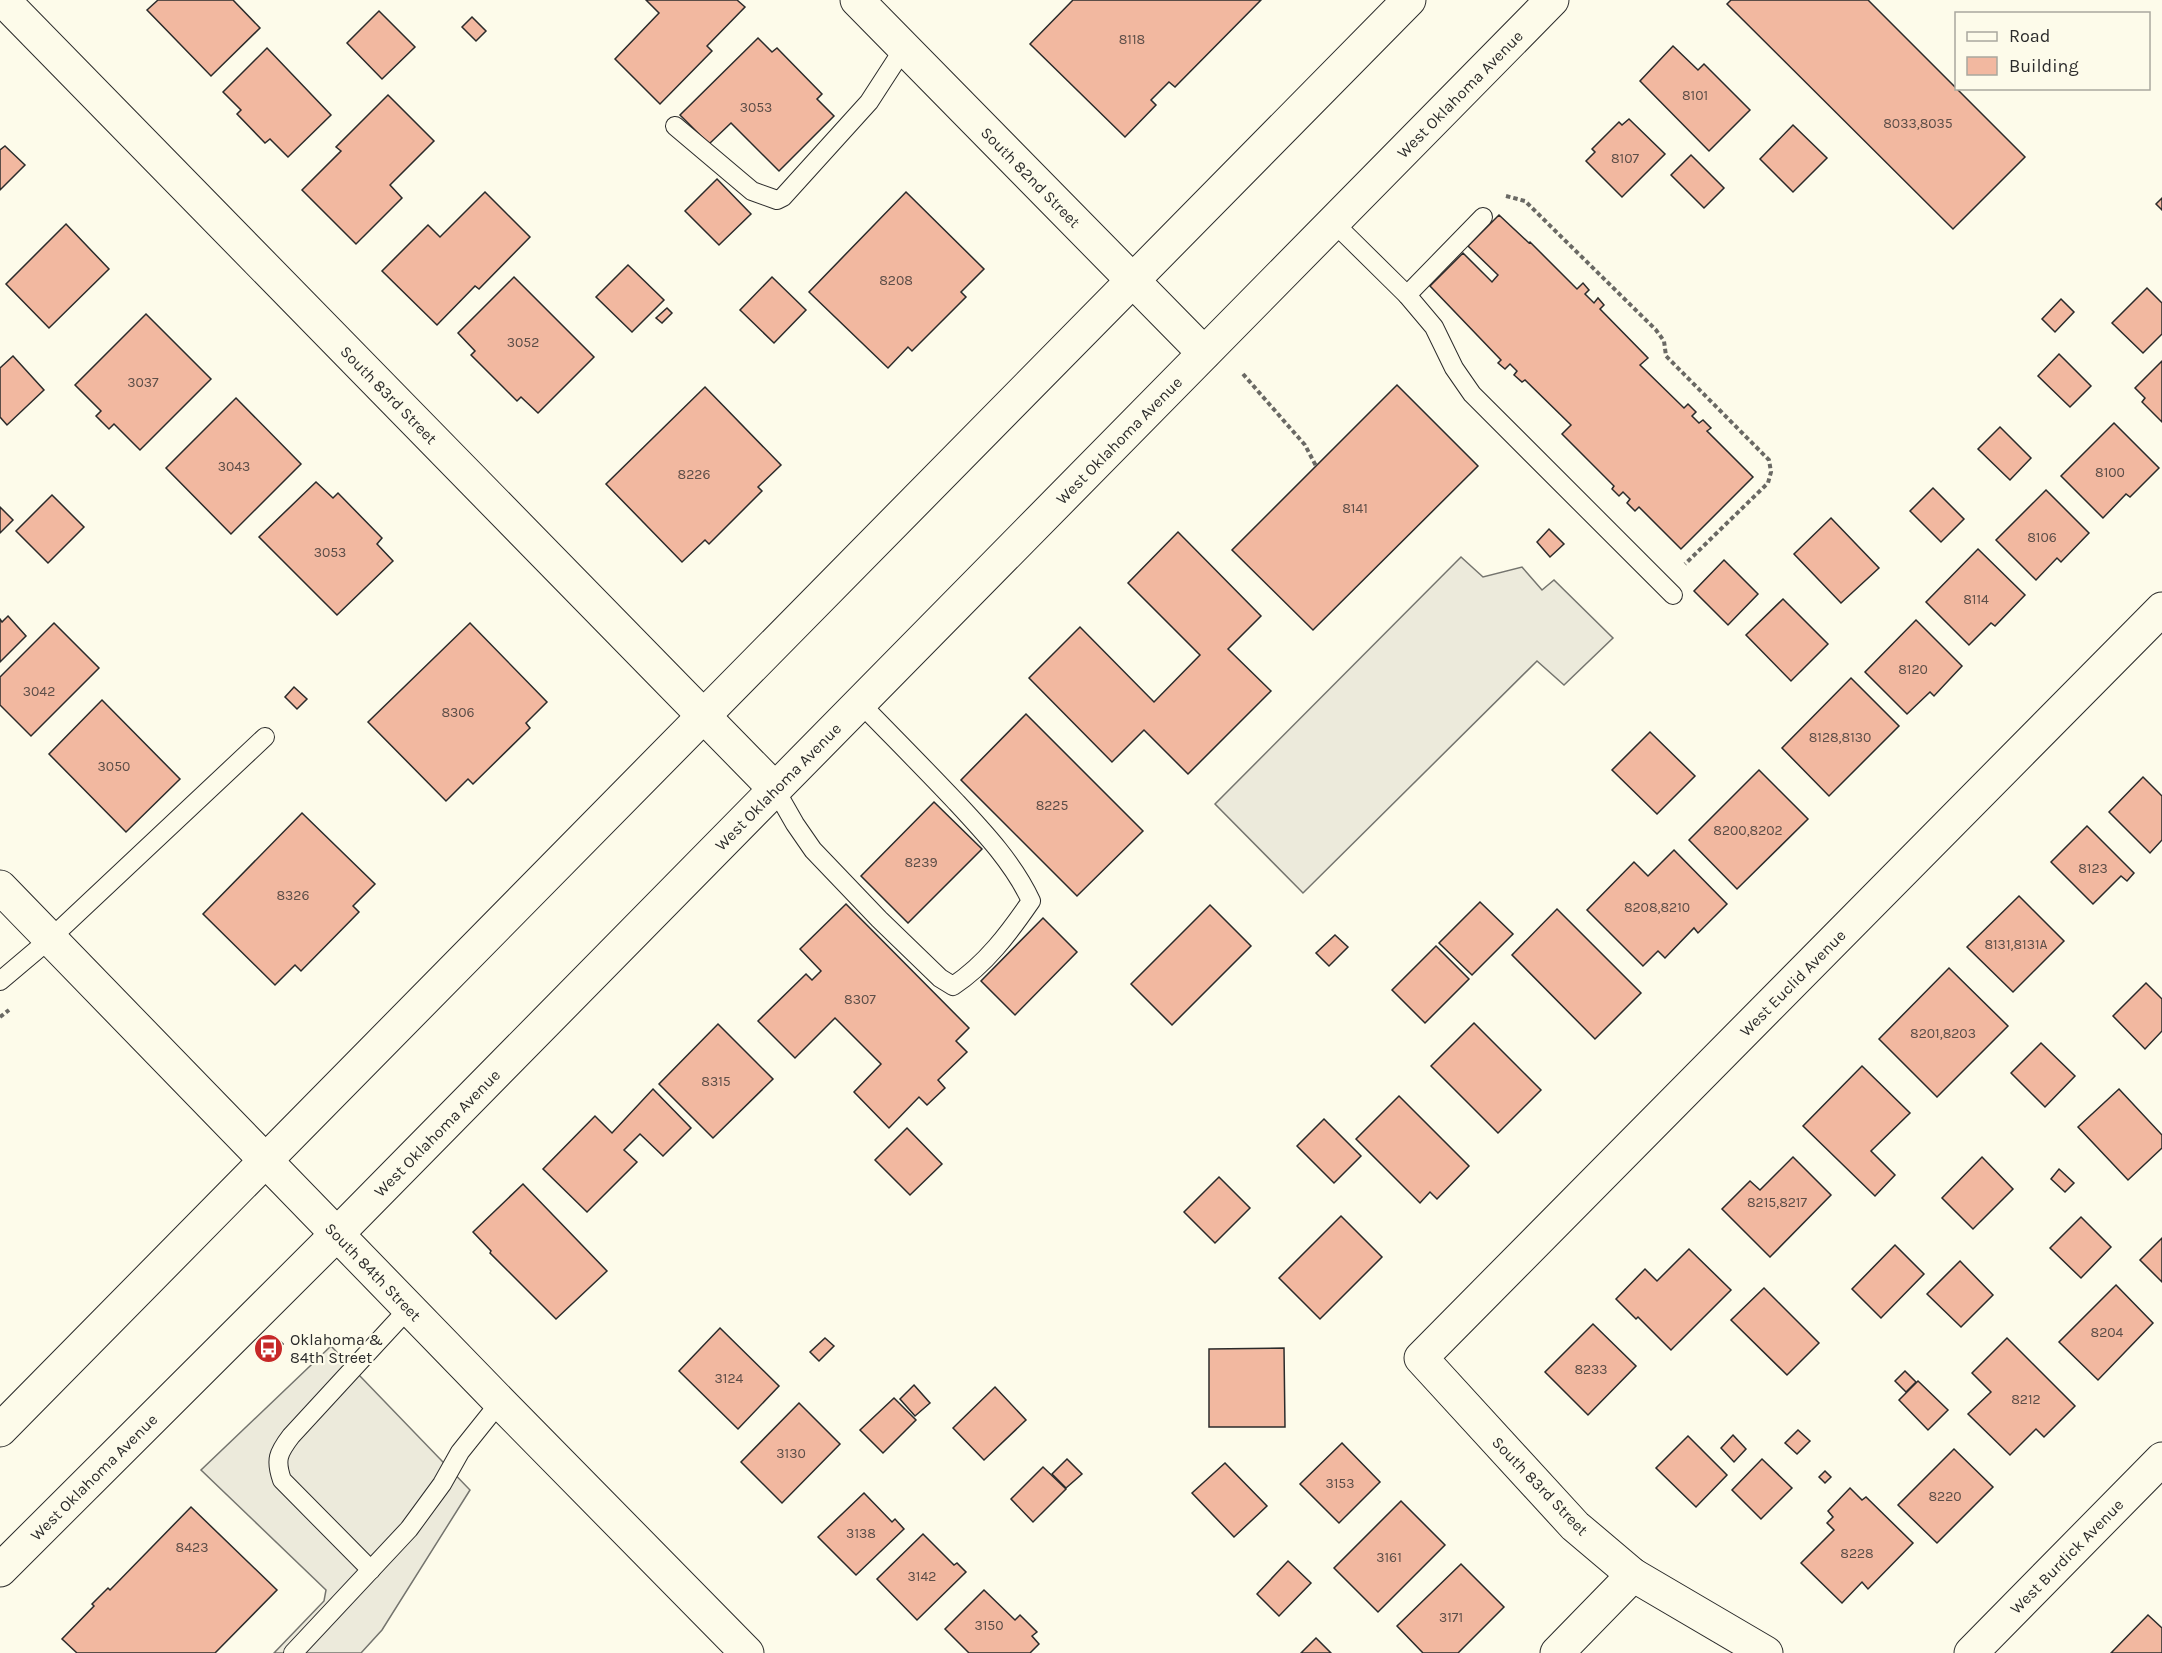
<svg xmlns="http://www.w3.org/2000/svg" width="2162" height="1653" font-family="Karla,sans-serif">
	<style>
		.parking { fill: #eceadb; stroke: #74746e; stroke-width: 1.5 }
		.building { fill: #f2b8a0; stroke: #2b2b2b; stroke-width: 1.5 }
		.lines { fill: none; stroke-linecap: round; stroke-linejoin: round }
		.lane-casing { stroke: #2b2b2b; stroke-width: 20 }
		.street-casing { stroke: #2b2b2b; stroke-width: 35 }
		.secondary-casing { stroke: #2b2b2b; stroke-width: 35 }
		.path { stroke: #6a6964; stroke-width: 4; stroke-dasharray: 4.5 3; stroke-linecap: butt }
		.lane { stroke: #fdfbea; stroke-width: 18 }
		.street { stroke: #fdfbea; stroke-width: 33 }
		.secondary { stroke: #fdfbea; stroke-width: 33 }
		.labels { text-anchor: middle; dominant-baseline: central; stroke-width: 4.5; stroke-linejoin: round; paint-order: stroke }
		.number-label { font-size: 14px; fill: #5d4e48 }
		.street-label { font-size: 16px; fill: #2b2b2b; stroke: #fdfbea }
		.poi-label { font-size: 16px; fill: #2b2b2b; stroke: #fdfbea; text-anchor: start }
	</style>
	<rect width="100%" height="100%" fill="#fdfbea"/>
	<g class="parking">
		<path d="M1461,557L1483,577L1522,567L1542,590L1554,580L1613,638L1564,685L1537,661L1303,893L1215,804Z"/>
		<path d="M331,1346L470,1490L382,1630L361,1653H274L324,1601L326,1590L201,1470Z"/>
	</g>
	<g class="building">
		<path d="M158,0H233L260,28L211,76L147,10Z"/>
		<path d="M646,0H737L745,7L707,46L712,51L660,104L615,59L659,13Z"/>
		<path d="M1073,0H1261L1175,87L1169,82L1151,100L1156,105L1125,137L1030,44Z"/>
		<path d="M1731,0H1868L2025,157L1953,229L1727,4Z"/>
		<path d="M379,11L415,47L382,79L347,43Z"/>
		<path d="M472,17L486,31L476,41L462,27Z"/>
		<path d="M758,38L772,52L777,48L822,94L817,99L834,116L779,171L731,123L709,144L680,115Z"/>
		<path d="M1673,46L1698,70L1704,64L1750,110L1709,151L1640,81Z"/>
		<path d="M267,48L331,115L288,157L270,139L265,143L237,114L241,110L223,92Z"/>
		<path d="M388,95L434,141L390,185L402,198L356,244L302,190L341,151L336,147Z"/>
		<path d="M1629,119L1665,154L1622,197L1586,161L1595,152L1592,149L1619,122L1622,125Z"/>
		<path d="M1793,125L1827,158L1793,192L1760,159Z"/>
		<path d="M5,146L25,165L0,190V150Z"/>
		<path d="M1691,155L1724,188L1704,208L1671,175Z"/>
		<path d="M717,179L751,214L719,245L685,211Z"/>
		<path d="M485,192L530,237L479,289L475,286L437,325L382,271L428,225L440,237Z"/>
		<path d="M906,192L984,269L961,292L966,297L912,351L908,347L888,368L809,292Z"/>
		<path d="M2162,198V210L2156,204Z"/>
		<path d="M1499,215L1529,243L1530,242L1577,289L1583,283L1589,290L1585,294L1594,303L1598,298L1604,305L1600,309L1648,358L1640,365L1684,408L1688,404L1696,412L1692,416L1699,423L1703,420L1711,428L1707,431L1753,477L1681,549L1639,507L1635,511L1627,503L1630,499L1623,492L1619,496L1612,489L1614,486L1562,434L1571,425L1525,380L1522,382L1514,375L1517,371L1510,364L1505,369L1498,363L1501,360L1430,286L1463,253L1492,282L1498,275L1468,246Z"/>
		<path d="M66,224L109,269L49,328L6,284Z"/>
		<path d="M628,265L664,300L632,332L596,297Z"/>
		<path d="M514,277L594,357L538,413L521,397L517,401L471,355L475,351L458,333Z"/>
		<path d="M772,277L806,310L774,343L740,310Z"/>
		<path d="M2147,288L2162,303V334L2143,353L2112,323Z"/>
		<path d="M2061,299L2074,312L2055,332L2042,319Z"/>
		<path d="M667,308L672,313L662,323L656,318Z"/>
		<path d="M146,314L211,379L140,450L114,424L109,429L96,416L101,411L75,385Z"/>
		<path d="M2059,354L2091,386L2070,407L2038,376Z"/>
		<path d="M13,356L44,390L7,425L0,417V368Z"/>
		<path d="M2162,361V422L2142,402L2145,398L2135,388Z"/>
		<path d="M1397,385L1478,466L1313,630L1232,550Z"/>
		<path d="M705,387L781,465L758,487L762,491L709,544L705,540L682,562L606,484Z"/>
		<path d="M236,398L301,464L231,534L166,468Z"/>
		<path d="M2114,423L2159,468L2130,497L2126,494L2103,518L2061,476Z"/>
		<path d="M2000,427L2031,458L2010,480L1978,449Z"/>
		<path d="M316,482L333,498L338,493L382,538L377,544L393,561L337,615L259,537Z"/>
		<path d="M1933,488L1964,519L1941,542L1910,511Z"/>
		<path d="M2046,490L2089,533L2061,562L2057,558L2036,580L1996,540Z"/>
		<path d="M52,495L84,527L48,563L16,531Z"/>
		<path d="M0,507L13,520L0,533Z"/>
		<path d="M1831,518L1879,568L1841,603L1794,554Z"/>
		<path d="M1549,529L1564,544L1550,557L1537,542Z"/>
		<path d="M1178,532L1261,616L1228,649L1271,691L1188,774L1144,730L1112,762L1029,678L1080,627L1154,702L1200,655L1128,583Z"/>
		<path d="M1978,549L2025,595L1995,626L1991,623L1969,645L1926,602Z"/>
		<path d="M1724,560L1758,594L1728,625L1694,591Z"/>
		<path d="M1783,599L1828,644L1791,681L1746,635Z"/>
		<path d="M8,616L26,636L0,662V619L2,622Z"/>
		<path d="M1916,620L1962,666L1934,696L1930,692L1907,714L1865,672Z"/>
		<path d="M54,623L99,668L31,736L0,705V677Z"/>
		<path d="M470,623L547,702L526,723L530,728L473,784L468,779L446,801L368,722Z"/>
		<path d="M1851,678L1899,726L1829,796L1782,748Z"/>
		<path d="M294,687L307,699L297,709L285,697Z"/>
		<path d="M102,700L180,779L126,832L49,754Z"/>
		<path d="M1026,714L1143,831L1077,896L961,780Z"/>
		<path d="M1650,732L1695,776L1657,814L1612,770Z"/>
		<path d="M1759,770L1808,819L1737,889L1689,840Z"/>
		<path d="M2143,777L2162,796V840L2150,853L2109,812Z"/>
		<path d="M934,802L982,849L908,923L861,876Z"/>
		<path d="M302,813L375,884L353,906L359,912L301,971L295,965L275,985L203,914Z"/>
		<path d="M2087,826L2134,873L2127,881L2121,876L2093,904L2051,862Z"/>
		<path d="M1674,850L1727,904L1698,933L1694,928L1665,958L1658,951L1643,966L1587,910L1634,862L1648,876Z"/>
		<path d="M2019,896L2064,941L2013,992L1967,947Z"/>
		<path d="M1480,902L1513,934L1472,975L1439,943Z"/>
		<path d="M846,904L969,1028L956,1041L967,1052L938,1080L945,1088L927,1105L919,1097L889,1128L854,1092L881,1064L835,1018L795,1058L758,1021L806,974L812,980L821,971L800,949Z"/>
		<path d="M1210,905L1251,946L1172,1025L1131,984Z"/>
		<path d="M1557,909L1641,993L1595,1039L1512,955Z"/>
		<path d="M1043,918L1077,952L1015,1015L981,981Z"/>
		<path d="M1335,935L1348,947L1329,966L1316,953Z"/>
		<path d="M1436,946L1469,979L1425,1023L1392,990Z"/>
		<path d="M1949,968L2008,1026L1937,1097L1879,1039Z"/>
		<path d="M2146,983L2162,999V1031L2145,1049L2113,1016Z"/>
		<path d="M1474,1023L1541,1090L1498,1133L1431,1066Z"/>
		<path d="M718,1024L773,1079L713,1138L659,1084Z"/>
		<path d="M2041,1043L2075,1076L2045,1107L2011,1073Z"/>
		<path d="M1862,1066L1910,1113L1871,1151L1895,1175L1875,1196L1803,1126Z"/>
		<path d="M653,1089L691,1128L663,1156L640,1134L624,1150L637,1162L587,1212L543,1169L595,1116L612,1133Z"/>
		<path d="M2119,1089L2162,1135V1148L2128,1180L2078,1127Z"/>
		<path d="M1399,1096L1469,1166L1437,1199L1430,1192L1420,1203L1356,1139Z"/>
		<path d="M1324,1119L1361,1156L1334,1183L1297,1146Z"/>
		<path d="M907,1128L942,1164L910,1195L875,1160Z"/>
		<path d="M1793,1157L1831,1195L1770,1257L1722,1209L1750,1181L1760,1190Z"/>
		<path d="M1982,1157L2013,1189L1973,1229L1942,1198Z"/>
		<path d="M2059,1169L2074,1183L2065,1192L2051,1179Z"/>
		<path d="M1219,1177L1250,1208L1215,1243L1184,1212Z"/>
		<path d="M523,1184L607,1271L556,1319L490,1253L491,1251L473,1232Z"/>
		<path d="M1341,1216L1382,1257L1320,1319L1279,1278Z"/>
		<path d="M2081,1217L2111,1247L2081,1278L2050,1248Z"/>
		<path d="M2162,1238V1282L2140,1260Z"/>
		<path d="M1895,1245L1924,1274L1881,1318L1852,1289Z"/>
		<path d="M1689,1249L1731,1290L1671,1350L1638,1317L1636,1319L1616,1299L1645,1269L1657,1281Z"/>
		<path d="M1960,1261L1993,1295L1961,1327L1927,1294Z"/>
		<path d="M2116,1285L2153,1323L2098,1380L2059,1342Z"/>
		<path d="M1764,1288L1819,1343L1787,1375L1731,1320Z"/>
		<path d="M1593,1324L1636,1366L1588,1415L1545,1372Z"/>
		<path d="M720,1328L779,1386L738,1429L679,1371Z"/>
		<path d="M275,1336L283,1344L273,1354L265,1345Z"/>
		<path d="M825,1338L834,1346L819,1361L810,1352Z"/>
		<path d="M2007,1338L2075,1406L2044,1437L2036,1429L2010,1455L1968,1414L1991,1392L1972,1373Z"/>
		<path d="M1284,1348L1285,1427H1209V1349Z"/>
		<path d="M1905,1371L1916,1382L1906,1392L1895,1381Z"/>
		<path d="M1918,1381L1948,1410L1928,1430L1899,1400Z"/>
		<path d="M914,1385L930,1403L915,1416L900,1399Z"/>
		<path d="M995,1387L1026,1420L984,1460L953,1428Z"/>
		<path d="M894,1398L916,1420L883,1453L860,1430Z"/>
		<path d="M799,1403L840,1444L782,1503L741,1462Z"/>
		<path d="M1798,1430L1810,1441L1797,1454L1785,1443Z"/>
		<path d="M1733,1435L1746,1449L1734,1462L1721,1448Z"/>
		<path d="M1688,1436L1727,1475L1696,1507L1656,1468Z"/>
		<path d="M1342,1443L1380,1482L1339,1523L1300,1484Z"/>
		<path d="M1954,1449L1993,1487L1937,1543L1898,1505Z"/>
		<path d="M1067,1459L1082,1474L1066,1488L1052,1474Z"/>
		<path d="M1762,1459L1792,1488L1761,1519L1732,1490Z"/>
		<path d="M1225,1463L1267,1506L1234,1537L1192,1493Z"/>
		<path d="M1043,1467L1066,1489L1033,1522L1011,1499Z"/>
		<path d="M1825,1471L1831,1477L1825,1483L1819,1477Z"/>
		<path d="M1850,1488L1862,1500L1866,1497L1913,1543L1868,1589L1862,1582L1842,1603L1801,1563L1834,1530L1827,1523L1833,1517L1828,1511Z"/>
		<path d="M864,1493L892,1522L895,1519L904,1529L856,1575L818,1537Z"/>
		<path d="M1401,1501L1445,1545L1378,1612L1334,1568Z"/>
		<path d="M191,1507L277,1590L215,1653H77L62,1639L94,1606L92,1604L108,1588L110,1590Z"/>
		<path d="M923,1534L954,1565L957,1563L966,1572L917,1620L877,1579Z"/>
		<path d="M1288,1561L1311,1583L1279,1616L1257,1594Z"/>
		<path d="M1461,1564L1504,1607L1458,1653H1423L1397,1626Z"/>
		<path d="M984,1590L1015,1620L1020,1615L1037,1632L1032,1636L1039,1644L1030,1653H969L945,1629Z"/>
		<path d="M2148,1615L2162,1628V1653H2111Z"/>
		<path d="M1316,1638L1331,1653H1301Z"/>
	</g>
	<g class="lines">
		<defs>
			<g id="lane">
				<path d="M675,126L752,191L777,200L783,197L869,102L904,48"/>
				<path d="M1333,222L1407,295L1434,327L1454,368L1472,394L1673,595"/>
				<path d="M1407,295L1483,217"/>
				<path d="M775,789L795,824L813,850L879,919L940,978L953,986C986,964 1009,933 1031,901C1014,864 984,832 956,802C924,768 892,736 860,703"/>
				<path d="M0,981L51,938L265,737"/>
				<path d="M371,1570L282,1480C275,1460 278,1453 291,1436L409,1308"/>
				<path d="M293,1653L409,1529L442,1484L460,1452L500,1402"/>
			</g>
			<g id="street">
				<path id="s1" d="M3,0L775,789"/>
				<path id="s2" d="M857,0L1204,353"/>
				<path d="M1557,1653L1633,1575"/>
				<path id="s3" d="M1766,1653L1633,1575L1575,1526L1421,1358L2162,609"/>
				<path id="s4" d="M1971,1653L2162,1459"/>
			</g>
			<g id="secondary">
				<path id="s5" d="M0,887L500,1402L747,1653"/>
				<path d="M0,1430L1409,0"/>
				<path id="s6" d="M0,1570L337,1234L1552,0"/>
			</g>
		</defs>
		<use href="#lane" class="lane-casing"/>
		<use href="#street" class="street-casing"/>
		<use href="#secondary" class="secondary-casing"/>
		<g class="path">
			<path d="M1506,196L1525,201L1656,330L1664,341L1666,356L1769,460L1771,472L1768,483L1685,564"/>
			<path d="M1243,374L1305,445L1316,466"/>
			<path d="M0,1017L9,1010"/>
		</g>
		<use href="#lane" class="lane"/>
		<use href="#street" class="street"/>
		<use href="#secondary" class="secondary"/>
	</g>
	<defs>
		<symbol id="bus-disc" viewBox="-11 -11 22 22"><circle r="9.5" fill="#c62828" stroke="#fdfbea"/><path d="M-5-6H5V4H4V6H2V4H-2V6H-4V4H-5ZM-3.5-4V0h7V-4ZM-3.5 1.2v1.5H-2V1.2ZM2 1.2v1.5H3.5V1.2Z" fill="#fff"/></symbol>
	</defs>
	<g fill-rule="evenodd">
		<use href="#bus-disc" x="252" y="1332" width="33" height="33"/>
	</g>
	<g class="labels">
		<g class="number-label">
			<text x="1132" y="39">8118</text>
			<text x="1695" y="95">8101</text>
			<text x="756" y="107">3053</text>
			<text x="1918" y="123">8033,8035</text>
			<text x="1625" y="158">8107</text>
			<text x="896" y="280">8208</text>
			<text x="523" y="342">3052</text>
			<text x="143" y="382">3037</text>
			<text x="234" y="466">3043</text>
			<text x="2110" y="472">8100</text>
			<text x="694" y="474">8226</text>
			<text x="1355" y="508">8141</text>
			<text x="2042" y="537">8106</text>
			<text x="330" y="552">3053</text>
			<text x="1976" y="599">8114</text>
			<text x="1913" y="669">8120</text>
			<text x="39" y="691">3042</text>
			<text x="458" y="712">8306</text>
			<text x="1840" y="737">8128,8130</text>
			<text x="114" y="766">3050</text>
			<text x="1052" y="805">8225</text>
			<text x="1748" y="830">8200,8202</text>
			<text x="921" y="862">8239</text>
			<text x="2093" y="868">8123</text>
			<text x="293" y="895">8326</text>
			<text x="1657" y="907">8208,8210</text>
			<text x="2016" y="944">8131,8131A</text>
			<text x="860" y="999">8307</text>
			<text x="1943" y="1033">8201,8203</text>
			<text x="716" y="1081">8315</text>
			<text x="1777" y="1202">8215,8217</text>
			<text x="2107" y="1332">8204</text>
			<text x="1591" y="1369">8233</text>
			<text x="729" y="1378">3124</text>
			<text x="2026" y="1399">8212</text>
			<text x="791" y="1453">3130</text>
			<text x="1340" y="1483">3153</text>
			<text x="1945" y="1496">8220</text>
			<text x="861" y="1533">3138</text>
			<text x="192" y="1547">8423</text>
			<text x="1857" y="1553">8228</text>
			<text x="1389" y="1557">3161</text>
			<text x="922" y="1576">3142</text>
			<text x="1451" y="1617">3171</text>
			<text x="989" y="1625">3150</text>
		</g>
		<g class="street-label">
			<text stroke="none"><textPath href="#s6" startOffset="2076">West Oklahoma Avenue</textPath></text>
			<text stroke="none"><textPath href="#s2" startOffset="248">South 82nd Street</textPath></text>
			<text stroke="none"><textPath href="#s1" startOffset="552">South 83rd Street</textPath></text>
			<text stroke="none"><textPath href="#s6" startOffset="1590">West Oklahoma Avenue</textPath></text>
			<text stroke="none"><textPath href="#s6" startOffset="1104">West Oklahoma Avenue</textPath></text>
			<text stroke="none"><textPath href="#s3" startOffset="986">West Euclid Avenue</textPath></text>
			<text stroke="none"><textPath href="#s6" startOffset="618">West Oklahoma Avenue</textPath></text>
			<text stroke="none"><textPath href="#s5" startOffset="536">South 84th Street</textPath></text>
			<text stroke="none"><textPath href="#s6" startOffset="132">West Oklahoma Avenue</textPath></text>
			<text transform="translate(1540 1486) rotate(46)">South 83rd Street</text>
			<text stroke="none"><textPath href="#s4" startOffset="136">West Burdick Avenue</textPath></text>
		</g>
		<g class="poi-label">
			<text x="290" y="1339">Oklahoma &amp;<tspan x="290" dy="18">84th Street</tspan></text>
		</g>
	</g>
	<rect x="1955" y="12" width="195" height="78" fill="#fdfbea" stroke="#a9a89e" stroke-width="1.5"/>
	<rect x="1967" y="32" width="30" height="9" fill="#fdfbea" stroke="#a9a89e" stroke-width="1.5"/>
	<text x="2009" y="42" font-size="18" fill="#2b2b2b">Road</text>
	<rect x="1967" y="57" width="30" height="18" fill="#f2b8a0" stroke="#a9a89e" stroke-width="1.5"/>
	<text x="2009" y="72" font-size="18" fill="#2b2b2b">Building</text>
</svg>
